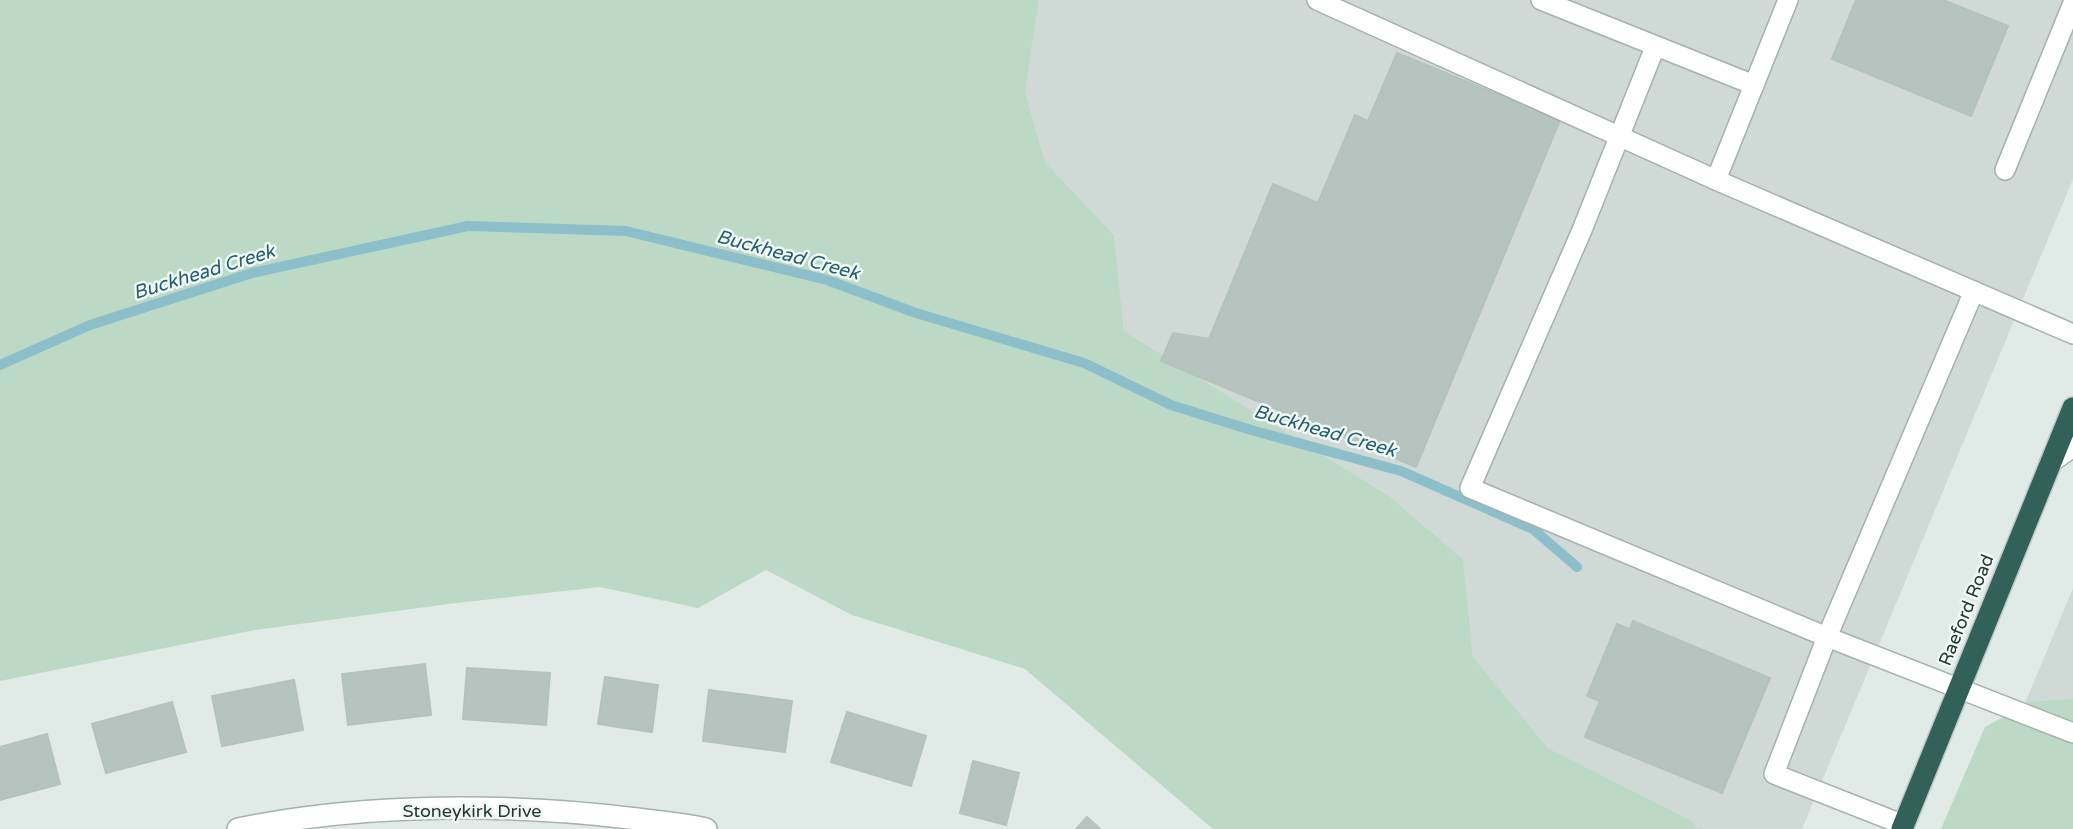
<svg xmlns="http://www.w3.org/2000/svg" width="2073" height="829" font-family="'Varela Round',sans-serif">
	<style>
		.built { fill: #cfd9d5 }
		.green { fill: #bbd9c4 }
		.lines { fill: none; stroke-linecap: round; stroke-linejoin: round }
		.stream { stroke: #8dbfca; stroke-width: 10 }
		.building { fill: #b6c4bf; stroke: #b4c2bc; stroke-width: 2 }
		.lane-casing { stroke: #a4b1ad; stroke-width: 22 }
		.street-casing { stroke: #a4b1ad; stroke-width: 24 }
		.highway-casing { stroke: #c1c7c6; stroke-width: 24 }
		.lane { stroke: #fff; stroke-width: 19 }
		.street { stroke: #fff; stroke-width: 21 }
		.highway { stroke: #316158; stroke-width: 21 }
		.labels { text-anchor: middle; dominant-baseline: central; stroke-width: 5; stroke-linejoin: round; paint-order: stroke }
		.street-label { font-size: 18px; fill: #233833; stroke: #f0f7f4 }
		.water-label { font-size: 19px; font-style: italic; fill: #23606e; stroke: #f0f7f4 }
	</style>
	<rect width="100%" height="100%" fill="#e0eae6"/>
	<g class="built">
		<path d="M1039,0H2073V179L1802,829H1698L1692,821L1548,748L1473,657L1463,559L1389,496L1124,331L1114,235L1045,162L1025,92Z"/>
		<path d="M2073,588V791L1998,768Z"/>
	</g>
	<g class="green">
		<path d="M0,0H1039L1025,92L1045,162L1114,235L1124,331L1389,496L1463,559L1473,657L1548,748L1692,821L1698,829H1213L1025,669L852,615L766,570L698,608L600,587L448,604L255,630L0,681Z"/>
		<path d="M2073,699V829H1941L1985,727L2030,702Z"/>
	</g>
	<g class="lines">
		<path class="stream" d="M0,365L90,325L252,273L468,226L626,231L827,280L916,313L1084,363L1171,405L1251,430L1401,471L1533,529L1577,567"/>
	</g>
	<g class="building">
		<path d="M1856,0H1943L2008,26L1971,116L1832,59Z"/>
		<path d="M1397,53L1560,120L1416,467L1161,361L1173,333L1209,339L1273,184L1318,203L1355,115L1368,121Z"/>
		<path d="M1633,621L1770,678L1722,793L1585,737L1600,701L1587,696L1617,624L1630,629Z"/>
		<path d="M425,664L431,715L348,725L342,674Z"/>
		<path d="M467,668L550,673L546,725L463,719Z"/>
		<path d="M605,677L658,685L652,732L598,724Z"/>
		<path d="M294,680L303,730L222,746L212,696Z"/>
		<path d="M709,690L792,701L785,752L703,741Z"/>
		<path d="M172,702L186,752L106,773L92,724Z"/>
		<path d="M847,712L926,736L911,786L831,762Z"/>
		<path d="M47,734L60,784L0,800V747Z"/>
		<path d="M973,761L1019,773L1006,825L960,813Z"/>
		<path d="M1087,817L1100,829H1076Z"/>
	</g>
	<g class="lines">
		<defs>
			<g id="lane">
				<path d="M1317,0L1716,180L2073,334"/>
				<path d="M1541,0L1754,85"/>
				<path d="M1655,47L1582,230L1470,488L1827,637L1974,291"/>
				<path d="M2005,170L2073,3"/>
				<path d="M1716,180L1788,0"/>
				<path d="M2049,464L2073,447"/>
				<path d="M1904,825L1774,774L1827,637L2073,733"/>
			</g>
			<path id="street" d="M238,829C364,803 510,803 637,819C660,822 684,824 706,829"/>
			<path id="highway" d="M1902,829L2073,408"/>
		</defs>
		<use href="#lane" class="lane-casing"/>
		<use href="#street" class="street-casing"/>
		<use href="#highway" class="highway-casing"/>
		<use href="#lane" class="lane"/>
		<use href="#street" class="street"/>
		<use href="#highway" class="highway"/>
	</g>
	<g class="labels">
		<g class="street-label">
			<text transform="translate(1966 610) rotate(-68)">Raeford Road</text>
			<text x="472" y="811">Stoneykirk Drive</text>
		</g>
		<g class="water-label">
			<text transform="translate(788 255) rotate(15)">Buckhead Creek</text>
			<text transform="translate(204 272) rotate(-17)">Buckhead Creek</text>
			<text transform="translate(1325 431) rotate(16)">Buckhead Creek</text>
		</g>
	</g>
</svg>
